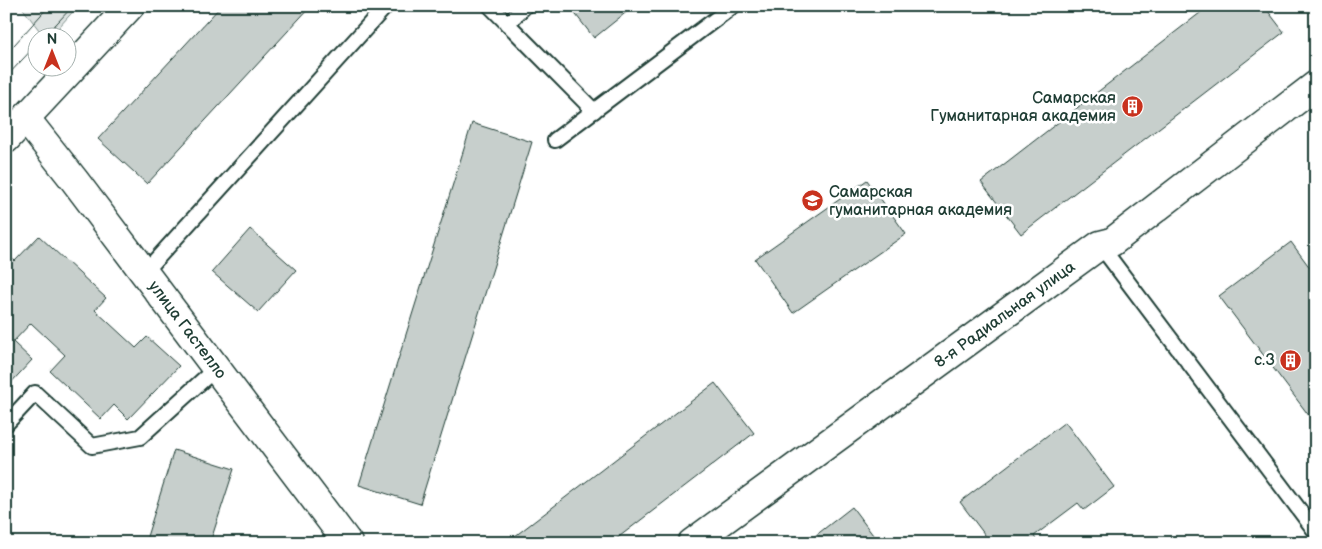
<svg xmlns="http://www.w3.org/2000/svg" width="1322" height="549" font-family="'Balsamiq Sans',sans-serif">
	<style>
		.green { fill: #dee3e2; stroke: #7e908b }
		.building { fill: #c7cfcc; stroke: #1f3d34 }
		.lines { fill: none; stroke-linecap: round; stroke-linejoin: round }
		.lane-casing { stroke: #1f3d34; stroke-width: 18 }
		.street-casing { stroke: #1f3d34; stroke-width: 31 }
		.secondary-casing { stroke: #1f3d34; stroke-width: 31 }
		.lane { stroke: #fff; stroke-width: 14 }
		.street { stroke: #fff; stroke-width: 28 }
		.secondary { stroke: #fff; stroke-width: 28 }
		.tram { stroke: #1f3d34; stroke-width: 1 }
		.labels { text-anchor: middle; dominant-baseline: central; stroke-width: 5; stroke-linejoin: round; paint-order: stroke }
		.poi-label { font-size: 16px; fill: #1f3d34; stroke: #fff; text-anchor: end }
		.street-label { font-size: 16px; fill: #1f3d34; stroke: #fff }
	</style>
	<rect width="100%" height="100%" fill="#fff"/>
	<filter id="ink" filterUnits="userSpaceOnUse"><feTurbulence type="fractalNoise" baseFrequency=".02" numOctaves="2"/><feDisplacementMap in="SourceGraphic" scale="10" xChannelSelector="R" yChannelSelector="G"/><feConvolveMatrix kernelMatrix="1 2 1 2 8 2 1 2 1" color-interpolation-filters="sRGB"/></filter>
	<g filter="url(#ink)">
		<path class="green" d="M21,6H78L50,37L45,38Z"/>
		<g class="building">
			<path d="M221,6H311L147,184L98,139Z"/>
			<path d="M569,6H634L594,38Z"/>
			<path d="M1209,6H1264L1284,32L1021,234L981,182Z"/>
			<path d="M472,123L532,142L420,504L359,485Z"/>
			<path d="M867,180L906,234L793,313L755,259Z"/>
			<path d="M250,229L296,270L258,312L212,272Z"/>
			<path d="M39,236L106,298L95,310L136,348L147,337L179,366L128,419L114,405L101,419L50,371L65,355L31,323L13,342L32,360L6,388V253L15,261Z"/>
			<path d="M1291,242L1316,276V425L1219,296Z"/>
			<path d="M715,383L754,433L611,543H506Z"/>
			<path d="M1065,422L1114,487L1084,510L1078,503L1034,536L1038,543H991L960,502Z"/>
			<path d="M174,450L234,469L210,543H145Z"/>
			<path d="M852,507L879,543H806Z"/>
		</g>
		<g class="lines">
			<defs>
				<g id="lane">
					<path d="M490,6L594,111"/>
					<path d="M507,24L525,6"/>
					<path d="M555,140L733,6"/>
					<path d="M1100,245L1316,532"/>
					<path d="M144,273L386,6"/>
					<path d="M6,424L35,393L92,446L140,437L215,369"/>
				</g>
				<path id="street" d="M692,543L1100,245L1112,242L1316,85"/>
				<g id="secondary">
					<path d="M26,119L75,181L348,543"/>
					<path d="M6,139L130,6"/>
				</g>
			</defs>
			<use href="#lane" class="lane-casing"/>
			<use href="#street" class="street-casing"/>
			<use href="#secondary" class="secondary-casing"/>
			<use href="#lane" class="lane"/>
			<use href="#street" class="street"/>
			<use href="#secondary" class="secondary"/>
			<g class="tram">
				<path d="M43,38L73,6"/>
				<path d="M6,54L49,6"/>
				<path d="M6,77L38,43"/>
			</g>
		</g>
	</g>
	<defs>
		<symbol id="building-disc" viewBox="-11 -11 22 22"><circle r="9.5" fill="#c8321e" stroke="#fff"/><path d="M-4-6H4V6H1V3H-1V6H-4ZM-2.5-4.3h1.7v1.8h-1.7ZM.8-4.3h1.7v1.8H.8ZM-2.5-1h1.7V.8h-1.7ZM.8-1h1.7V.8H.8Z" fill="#fff"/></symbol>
		<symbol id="university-disc" viewBox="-11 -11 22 22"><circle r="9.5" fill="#c8321e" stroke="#fff"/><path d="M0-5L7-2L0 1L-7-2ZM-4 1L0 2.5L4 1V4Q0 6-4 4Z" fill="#fff"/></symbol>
	</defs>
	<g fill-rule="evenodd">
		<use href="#building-disc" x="1120" y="94" width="25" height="25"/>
		<use href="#university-disc" x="800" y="188" width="25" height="25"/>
		<use href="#building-disc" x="1278" y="348" width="25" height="25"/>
	</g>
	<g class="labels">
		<g class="poi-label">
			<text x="1116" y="98">Самарская<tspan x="1116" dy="18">Гуманитарная академия</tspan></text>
			<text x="829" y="192" text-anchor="start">Самарская<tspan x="829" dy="18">гуманитарная академия</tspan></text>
			<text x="1275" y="360">с.3</text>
		</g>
		<g class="street-label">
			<text transform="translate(1005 315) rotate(-36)">8-я Радиальная улица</text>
			<text transform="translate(187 330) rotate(53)">улица Гастелло</text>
		</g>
	</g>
	<rect width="1322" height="549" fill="none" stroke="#fff" stroke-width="25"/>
	<rect x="12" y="12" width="1297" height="524" fill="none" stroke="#1f3d34" stroke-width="2" filter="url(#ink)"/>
	<g transform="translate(52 52)"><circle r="24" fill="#ffffff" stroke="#a5b1ae"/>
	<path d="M0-4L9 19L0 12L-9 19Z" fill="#c8321e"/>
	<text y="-8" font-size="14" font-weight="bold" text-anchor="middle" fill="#1f3d34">N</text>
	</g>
</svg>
